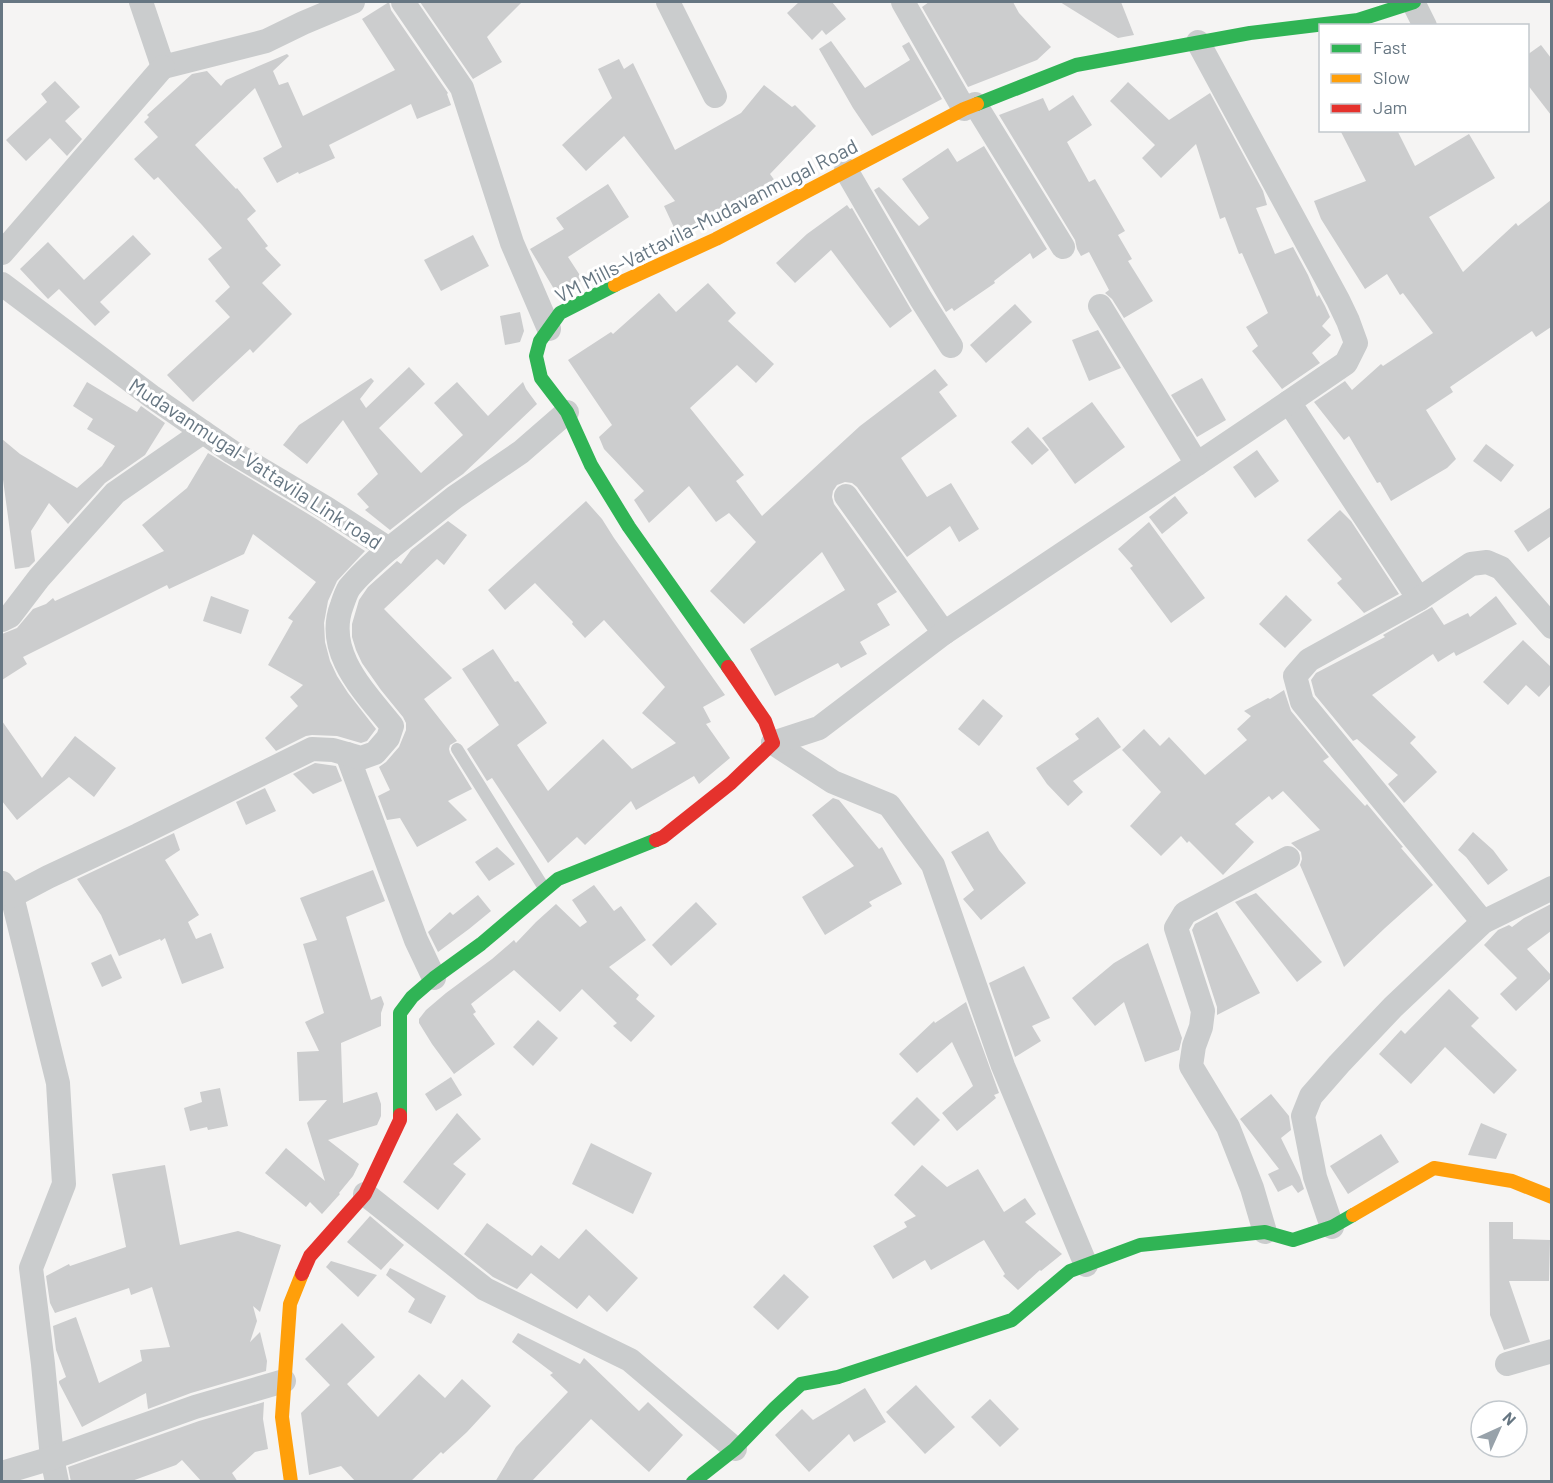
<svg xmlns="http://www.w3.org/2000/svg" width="1553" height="1483" font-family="Barlow,sans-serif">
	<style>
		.building { fill: #cccdce }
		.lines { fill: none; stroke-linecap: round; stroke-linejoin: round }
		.lane { stroke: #cacccd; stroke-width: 12 }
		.street { stroke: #cacccd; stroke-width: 24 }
		.fast { stroke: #30b455; stroke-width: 14 }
		.slow { stroke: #ff9f0a; stroke-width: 14 }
		.jam { stroke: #e5322d; stroke-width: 14 }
		.labels { text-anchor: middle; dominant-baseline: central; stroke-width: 6; stroke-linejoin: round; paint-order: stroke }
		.street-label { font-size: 20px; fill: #667682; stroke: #fff }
	</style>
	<rect width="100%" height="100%" fill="#f5f4f3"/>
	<g class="building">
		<path d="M389,2L391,10L448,93L447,94L451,105L417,119L411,104L329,145L335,158L299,174L298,172L277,183L263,158L282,147L255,88L195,145L236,189L237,188L256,211L247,219L268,246L265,248L281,265L262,283L292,314L253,353L250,349L193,402L167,375L230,317L215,301L230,287L208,259L222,248L202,225L158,177L154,180L134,159L158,137L144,122L149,117L147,115L192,74L207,71L221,86L226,80L287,54L289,56L273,71L279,85L288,82L303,116L395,70L362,19Z"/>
		<path d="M420,2H522L487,37L502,62L473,79Z"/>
		<path d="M799,2H832L846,19L826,35L822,30L812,40L787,13Z"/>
		<path d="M929,2H1013L1019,13L1051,47L1037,60L968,87L922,7Z"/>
		<path d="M1060,2H1121L1134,35L1118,38Z"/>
		<path d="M831,41L865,88L910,60L902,46L909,42L942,99L872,136L853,108L819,49Z"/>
		<path d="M1541,45L1551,58V115L1527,84V55Z"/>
		<path d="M619,59L624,69L633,63L675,150L741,113L764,85L792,107L795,105L816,126L770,174L778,185L708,222L678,236L664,206L675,201L624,136L586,171L562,145L612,98L598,69Z"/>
		<path d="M55,81L80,107L65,121L82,139L67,156L50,138L26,161L6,140L47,102L41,94Z"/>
		<path d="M1128,82L1169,120L1210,93L1263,191L1267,205L1256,208L1275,254L1293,247L1308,275L1317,297L1319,295L1325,306L1330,317L1322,326L1331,335L1312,353L1320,363L1282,389L1252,351L1258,346L1246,327L1268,313L1242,253L1239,254L1225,217L1220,219L1196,144L1161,178L1142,158L1155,145L1110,101Z"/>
		<path d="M1073,95L1092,125L1067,142L1089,182L1095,179L1125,231L1118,235L1132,259L1128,261L1153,301L1124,318L1112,299L1105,293L1109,290L1089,252L1081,256L1077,249L1075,240L999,115L1043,98L1049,111Z"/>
		<path d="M1340,130H1397L1415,166L1469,134L1495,178L1429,217L1463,272L1516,223L1518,226L1551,200V327L1536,337L1532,331L1450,387L1453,392L1426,410L1456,459L1447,468L1391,501L1380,482L1377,483L1349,436L1344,440L1314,402L1345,381L1352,390L1381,364L1383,366L1433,333L1403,293L1400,295L1387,274L1365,289L1321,219L1314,201L1366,181Z"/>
		<path d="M984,146L1047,249L1033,259L1030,253L994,281L995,283L954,311L952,308L946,312L874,190L879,187L919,226L929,218L902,179L948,148L957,162Z"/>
		<path d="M608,184L629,217L568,257L583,280L557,294L530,249L564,229L556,218Z"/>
		<path d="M847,205L850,209L852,208L912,311L890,328L831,250L795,283L776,263L807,234Z"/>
		<path d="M133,235L151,254L100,302L110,312L95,326L59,289L48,299L20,269L48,242L84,280Z"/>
		<path d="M473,235L489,266L441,291L424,260Z"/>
		<path d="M708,283L736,313L728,321L774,364L756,383L737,365L690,408L744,475L736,481L762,516L860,426L935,369L948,385L939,392L957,416L901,458L927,497L951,483L979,529L959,542L950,526L907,557L857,487L852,483L845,482L837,485L833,491L832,497L834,504L897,592L877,604L890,625L860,642L867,654L841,668L838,663L775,696L750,649L845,590L822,552L744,624L710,591L756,542L729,513L716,522L689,486L649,523L634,500L644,491L604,449L599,437L612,425L568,360L611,332L613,334L659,293L676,312Z"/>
		<path d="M1015,304L1032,322L986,363L970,345Z"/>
		<path d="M520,312L524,331L520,342L505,345L500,316Z"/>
		<path d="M1098,330L1121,368L1089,381L1072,340Z"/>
		<path d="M409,367L425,384L379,428L421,473L463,435L434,403L457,382L488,416L523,382L526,389L537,404L463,474L446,486L390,530L365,510L369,507L357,494L378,474L343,420L307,464L283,445L299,425L371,378L374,381L360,399L366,408Z"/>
		<path d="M1202,378L1226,420L1197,437L1171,395Z"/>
		<path d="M87,382L137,412L141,406L165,423L145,455L105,483L68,524L49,503L31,531L35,561L29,567L15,569L2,472V439L20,454L77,488L102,466L115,446L87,429L93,419L73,406Z"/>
		<path d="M1092,402L1125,447L1075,484L1042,438Z"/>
		<path d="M1028,427L1049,450L1032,465L1011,442Z"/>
		<path d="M1486,444L1514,465L1501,482L1473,461Z"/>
		<path d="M1257,450L1279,481L1255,498L1233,467Z"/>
		<path d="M208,453L318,520L365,551L337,581L328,601L324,623L325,642L330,661L337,676L348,693L376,729L367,741L361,743L337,736L312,735L306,736L276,751L265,738L298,706L290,697L303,685L268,665L293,621L288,618L316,582L253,534L244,554L169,589L167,585L23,657L27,664L2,680V634L17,628L33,609L46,604L53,598L55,601L164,551L142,525L187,488Z"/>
		<path d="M1175,496L1188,513L1162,534L1149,517Z"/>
		<path d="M586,501L602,519L614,538L725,695L703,707L711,722L706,724L730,758L699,784L694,776L636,810L631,801L585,845L577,837L548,863L492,778L487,781L467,749L499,725L462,669L493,649L515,682L518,681L547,723L517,745L548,791L603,739L632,769L676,743L642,713L665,687L604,620L585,638L572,624L573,622L535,583L505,610L488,590Z"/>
		<path d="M1551,507V536L1528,552L1514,531Z"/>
		<path d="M1340,510L1351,521L1399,594L1364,613L1337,583L1342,579L1307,540Z"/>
		<path d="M448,521L467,535L444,565L437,559L384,609L452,678L424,699L457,741L450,745L449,749L450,753L472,789L448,801L467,820L417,847L400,818L387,820L378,796L390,790L379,767L386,762L399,747L406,730V723L403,717L381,690L362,663L356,650L352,637V624L359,600L368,587L397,561L401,564L411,550Z"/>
		<path d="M1149,522L1205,598L1171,623L1130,568L1133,566L1118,549Z"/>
		<path d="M1286,595L1312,620L1285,648L1259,624Z"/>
		<path d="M211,596L249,610L241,634L203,621Z"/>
		<path d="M1496,596L1517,624L1456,656L1454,652L1438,662L1433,654L1372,695L1416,737L1410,743L1437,772L1404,803L1388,784L1398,775L1357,739L1353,741L1315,695L1311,680L1316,673L1385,637L1383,635L1432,607L1444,625L1468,613L1470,617Z"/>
		<path d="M1523,640L1551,667V684L1539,697L1526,685L1508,705L1483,682Z"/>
		<path d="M1284,690L1291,711L1329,757L1323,761L1365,806L1367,804L1403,847L1401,848L1433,885L1385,928L1344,967L1300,865L1302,859L1301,852L1291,843L1320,830L1283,791L1272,800L1269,796L1235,824L1254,842L1223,875L1189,841L1187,843L1181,836L1161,856L1130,826L1161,792L1122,750L1144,729L1160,746L1169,737L1205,775L1247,740L1237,729L1251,716L1244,711L1268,698L1270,699Z"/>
		<path d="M983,699L1003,716L979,746L958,729Z"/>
		<path d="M1098,717L1121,747L1073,781L1083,792L1068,806L1047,784L1036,768L1079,739L1075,734Z"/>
		<path d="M2,721L42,778L75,736L116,768L94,797L69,777L17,820L2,801Z"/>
		<path d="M315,763L336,766L342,781L313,794L293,774Z"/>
		<path d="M265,788L276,811L246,825L236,802Z"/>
		<path d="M833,798L839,800L879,849L882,847L902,884L869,902L872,906L825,935L802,897L854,866L812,815Z"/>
		<path d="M988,831L999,850L1026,883L981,920L963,899L974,890L951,852Z"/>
		<path d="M1473,832L1493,850L1508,870L1488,885L1466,857L1458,850Z"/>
		<path d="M174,833L180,850L165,860L199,915L188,922L196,939L211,933L224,968L182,984L165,938L161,941L160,939L119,956L101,915L77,879Z"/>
		<path d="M497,847L515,864L489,881L475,862Z"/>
		<path d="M373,870L385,901L346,917L371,1000L381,996L384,1004L381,1013V1026L341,1043L343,1103L377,1092L381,1104V1116L377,1125L328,1140L359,1164L353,1176L339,1193L340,1194L322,1214L310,1202L306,1207L265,1173L286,1148L325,1181L307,1123L327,1100L299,1101L297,1052L319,1051L305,1022L324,1013L303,944L317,940L300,898Z"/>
		<path d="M594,885L614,911L621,906L646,940L609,967L639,995L636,999L655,1016L631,1042L613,1026L617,1023L582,989L560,1012L514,970L471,1004L476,1012L473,1014L495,1044L454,1074L432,1044L419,1023V1019L426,1010L446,993L492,959L514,940L516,943L536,922L556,904L580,927L587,922L572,900Z"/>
		<path d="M1256,893L1322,962L1297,982L1235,902Z"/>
		<path d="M478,895L491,911L469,929L438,952L428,932L450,912L453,915Z"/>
		<path d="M696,902L717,924L671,966L652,945Z"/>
		<path d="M1551,904V931L1527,949L1551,975V978L1516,1011L1500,994L1517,978L1484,945L1498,930L1509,925L1512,927L1524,918Z"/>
		<path d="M1217,912L1260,993L1217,1015V1007L1192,930L1195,924Z"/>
		<path d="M1148,943L1182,1038L1179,1050L1145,1062L1124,1002L1095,1026L1072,998L1114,963Z"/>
		<path d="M111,954L122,978L102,987L91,963Z"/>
		<path d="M1024,966L1050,1018L1032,1026L1041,1041L1015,1057L989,983Z"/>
		<path d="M1449,989L1479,1018L1471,1026L1517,1070L1494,1094L1445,1047L1411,1084L1379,1054L1401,1030L1405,1034Z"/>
		<path d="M966,1002L999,1093L994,1095L996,1098L957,1131L942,1113L973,1086L952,1042L917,1073L899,1054L934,1021L935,1023Z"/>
		<path d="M538,1020L558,1038L533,1066L513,1047Z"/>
		<path d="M451,1077L462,1095L436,1111L425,1094Z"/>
		<path d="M220,1088L228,1126L208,1130L207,1127L190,1131L184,1108L202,1102L200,1092Z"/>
		<path d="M1271,1094L1289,1116L1291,1130L1281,1138L1300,1177L1304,1189L1298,1193L1292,1185L1278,1192L1268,1174L1279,1169L1240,1119Z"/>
		<path d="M917,1097L940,1120L914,1146L891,1123Z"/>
		<path d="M457,1113L481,1139L453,1164L466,1174L438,1210L403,1182Z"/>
		<path d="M1481,1123L1507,1134L1496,1159L1468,1155Z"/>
		<path d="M1381,1134L1399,1162L1348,1194L1330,1166Z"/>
		<path d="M591,1143L652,1173L633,1214L572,1184Z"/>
		<path d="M165,1165L180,1245L238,1231L281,1245L260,1312L253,1306L257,1321L250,1342L260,1332L267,1361L266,1371L191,1393L148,1409L146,1393L82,1427L59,1383V1381L66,1377L56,1350L53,1326L76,1317L99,1383L142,1361L140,1350L170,1347L152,1287L131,1295L129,1288L55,1313L50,1303L46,1276L69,1264L70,1266L126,1247L112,1174Z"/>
		<path d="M922,1165L947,1187L978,1169L1004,1212L1025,1198L1036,1214L1025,1222L1062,1254L1041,1271L1040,1270L1018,1290L1003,1276L1005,1274L984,1240L931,1270L925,1260L893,1279L873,1246L907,1227L904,1222L916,1216L894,1195Z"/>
		<path d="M370,1216L404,1245L381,1270L347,1242Z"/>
		<path d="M1489,1222H1513V1239L1550,1240L1549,1281H1509L1530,1342L1504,1350L1490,1315Z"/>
		<path d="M487,1223L532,1256L541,1245L559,1259L586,1229L638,1278L607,1312L589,1295L577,1309L531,1273L517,1289L493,1277L464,1254Z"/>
		<path d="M331,1261L377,1275L358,1297L326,1267Z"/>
		<path d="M390,1268L446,1296L431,1324L408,1312L415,1299L386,1275Z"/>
		<path d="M784,1274L809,1297L778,1330L753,1307Z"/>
		<path d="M342,1323L375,1357L347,1384L378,1417L419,1374L445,1398L462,1379L491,1406L467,1432L443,1454L441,1452L410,1482H356L341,1466L309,1475L301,1413L330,1385L305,1359Z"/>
		<path d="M518,1333L580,1364L584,1358L639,1411L648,1402L683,1435L649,1472L591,1419L531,1482H495L516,1447L568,1392L550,1375L553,1373L512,1342Z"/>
		<path d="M916,1385L955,1427L925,1454L886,1412Z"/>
		<path d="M865,1388L886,1422L854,1442L849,1434L809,1472L775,1435L802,1409L813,1420Z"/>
		<path d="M990,1399L1019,1429L1000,1447L971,1417Z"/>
		<path d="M264,1402L263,1419L268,1449L255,1452L232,1473L238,1482H202L182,1460L176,1465L129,1482H71L68,1467L199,1421Z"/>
	</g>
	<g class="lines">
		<path class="lane" d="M457,749L544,888"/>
		<g class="street">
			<path d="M141,2L163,67L266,41L303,23L353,2"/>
			<path d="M403,2L462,88L512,243L549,329"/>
			<path d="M668,2L715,96"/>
			<path d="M903,2L964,109"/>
			<path d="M1413,2L1425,26"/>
			<path d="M1198,42L1338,300L1348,321L1356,343L1346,363L1289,402L1419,599"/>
			<path d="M975,104L1063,247"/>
			<path d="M846,170L921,299L951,346"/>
			<path d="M2,253L163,67"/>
			<path d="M2,284L151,396L203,432L232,452L326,508L389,549L455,497L521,452L567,412"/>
			<path d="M1100,306L1197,464L1289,402"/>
			<path d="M846,496L944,633"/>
			<path d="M2,620L10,616L39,578L115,493L203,432"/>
			<path d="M773,743L833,782L889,805L933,865L1003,1066L1086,1265"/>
			<path d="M773,743L819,728L944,633L1197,464"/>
			<path d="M347,754L416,940L434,978"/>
			<path d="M2,883L12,896L58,1083L64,1184L31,1268L43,1364L52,1458L57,1482"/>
			<path d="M12,896L48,877L138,835L312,749L333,750L361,758L375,753L388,738L392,726C364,691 324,652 342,605C344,599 346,593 349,588C360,574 375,561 389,549"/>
			<path d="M1483,922L1302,702L1295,676L1309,660L1419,599L1471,564L1487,562L1501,568L1552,627"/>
			<path d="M365,1194L485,1289L630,1360L735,1449"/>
			<path d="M1332,1227L1315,1177L1303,1116L1311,1096L1339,1064L1393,1007L1483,922L1552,888"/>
			<path d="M1265,1232L1252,1188L1228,1127L1191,1066L1194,1046L1201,1027L1203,1011L1176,928L1185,913L1288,858"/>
			<path d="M1507,1364L1552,1351"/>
			<path d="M2,1473L52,1458L195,1407L284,1381"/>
		</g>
		<g class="fast">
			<path d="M977,104L1076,65L1250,33L1358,20L1414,2"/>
			<path d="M615,285L560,313L540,341L536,356L541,378L567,412L591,465L629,527L728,667"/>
			<path d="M400,1115V1013L412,997L434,978L481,944L558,879L656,840"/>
			<path d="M693,1482L735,1449L775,1408L801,1384L838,1377L1012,1320L1070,1271L1140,1245L1265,1232L1293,1240L1332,1227L1353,1215"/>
		</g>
		<g class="slow">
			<path d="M615,285L716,239L964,109L977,104"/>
			<path d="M1353,1215L1434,1168L1512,1181L1552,1197"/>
			<path d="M291,1482L282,1417L290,1304L302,1274"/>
		</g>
		<g class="jam">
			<path d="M656,840L663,837L731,783L773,743L765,721L728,667"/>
			<path d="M302,1274L310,1256L365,1194L400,1120V1115"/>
		</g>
	</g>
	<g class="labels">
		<g class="street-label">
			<text transform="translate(706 220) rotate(-27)">VM Mills-Vattavila-Mudavanmugal Road</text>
			<text transform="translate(256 463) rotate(33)">Mudavanmugal-Vattavila Link road</text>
		</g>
	</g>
	<rect width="1553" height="1483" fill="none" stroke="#667682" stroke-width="6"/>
	<rect x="1319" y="24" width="210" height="108" fill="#ffffff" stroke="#c2c8cd" stroke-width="1.5"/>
	<rect x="1331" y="44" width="30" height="9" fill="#30b455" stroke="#c2c8cd" stroke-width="1.5"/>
	<text x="1373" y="54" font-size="18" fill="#667682">Fast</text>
	<rect x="1331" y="74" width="30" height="9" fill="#ff9f0a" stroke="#c2c8cd" stroke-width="1.5"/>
	<text x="1373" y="84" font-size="18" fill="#667682">Slow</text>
	<rect x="1331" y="104" width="30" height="9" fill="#e5322d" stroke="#c2c8cd" stroke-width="1.5"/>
	<text x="1373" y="114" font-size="18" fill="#667682">Jam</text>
	<g transform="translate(1499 1429) rotate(45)"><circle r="28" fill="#ffffff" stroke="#c2c8cd" stroke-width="1.5"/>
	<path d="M0-4.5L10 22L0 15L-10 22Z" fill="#98a2aa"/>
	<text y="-9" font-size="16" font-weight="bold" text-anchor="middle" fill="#667682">N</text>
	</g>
</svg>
